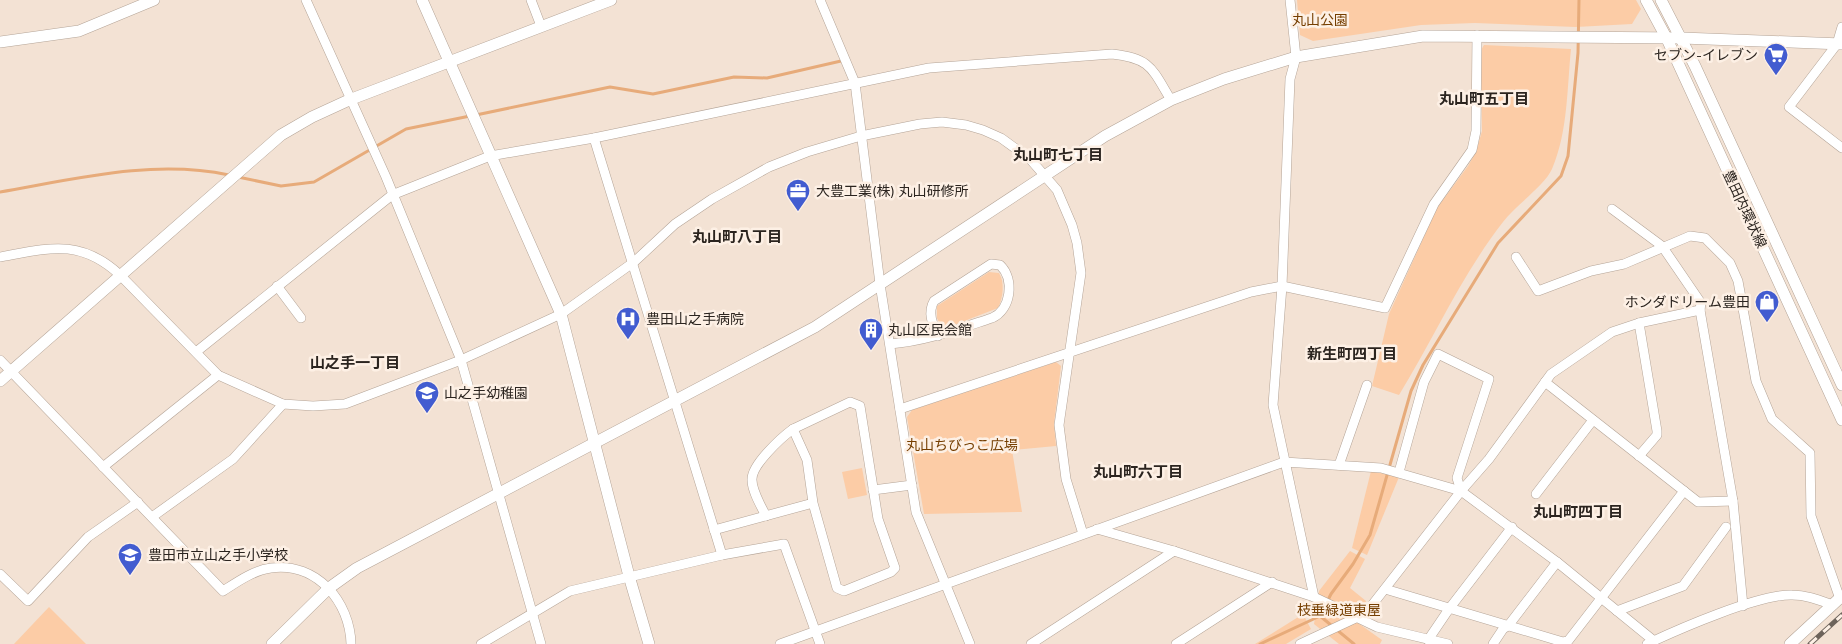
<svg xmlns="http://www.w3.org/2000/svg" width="1842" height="644" font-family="Mulish,'Noto Sans JP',sans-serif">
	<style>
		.green { fill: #fccca6 }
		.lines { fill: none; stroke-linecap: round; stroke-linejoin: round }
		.stream { stroke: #e7ab7a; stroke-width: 3 }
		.minor-casing { stroke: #b4a497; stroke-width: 10 }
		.tertiary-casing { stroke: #b4a497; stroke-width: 12 }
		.minor { stroke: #fff; stroke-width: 9 }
		.tertiary { stroke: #fff; stroke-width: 11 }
		.rail-casing { stroke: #6d635b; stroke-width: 5 }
		.rail { stroke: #fdf0e5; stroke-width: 3; stroke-dasharray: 9; stroke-linecap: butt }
		.labels { text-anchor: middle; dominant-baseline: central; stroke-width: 5; stroke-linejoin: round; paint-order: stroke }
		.park-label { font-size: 14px; fill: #753e00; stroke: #fdf0e5 }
		.poi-label { font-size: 14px; fill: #2b241f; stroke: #fdf0e5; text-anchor: start }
		.street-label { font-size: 14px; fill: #2b241f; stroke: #fdf0e5 }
		.neighbourhood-label { font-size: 15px; font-weight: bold; fill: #2b241f; stroke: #fdf0e5 }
	</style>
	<rect width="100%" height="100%" fill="#f3e2d4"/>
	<g class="green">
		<path d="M1297,0H1636L1641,9L1632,24L1576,27L1475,23L1421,25L1313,41L1300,35Z"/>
		<path d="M1484,45L1571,49C1567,88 1568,132 1552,169C1545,185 1515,206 1503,222C1461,276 1434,338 1399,395L1372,386L1389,314L1437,208L1468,166L1476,152L1482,131L1481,50Z"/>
		<path d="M989,272L999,273C1005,282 1003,298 998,308L949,327L941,326L937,318V306Z"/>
		<path d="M1056,362L1061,366L1054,424L1056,446L1012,450L1022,512L924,514L907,417L912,410Z"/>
		<path d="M862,468L867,495L848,499L842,472Z"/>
		<path d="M1371,471L1399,477L1367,555L1352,548Z"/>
		<path d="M1350,551L1365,559L1350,588L1366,601L1358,623L1382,640L1380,644H1339L1314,624L1319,591Z"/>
		<path d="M49,607L86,644H14Z"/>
		<path d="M1303,614L1311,629L1286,644H1255Z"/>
	</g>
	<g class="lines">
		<g class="stream">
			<path d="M476,115L610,87L653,94L734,77L767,78L841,61"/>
			<path d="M238,177L281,186L314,182L406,129L470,116"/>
			<path d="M0,192C75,179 153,159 229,175"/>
			<path d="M1320,616L1354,644"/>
			<path d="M1260,644L1320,616L1331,594L1353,564L1370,535L1411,391L1423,365L1498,243L1561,176L1568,156L1578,53L1579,0"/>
		</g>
		<defs>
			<g id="minor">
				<path d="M306,0L386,177L461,360L541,644"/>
				<path d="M531,0L541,26"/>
				<path d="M820,0L855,83L880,284L916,512L970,644"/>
				<path d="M1290,0L1296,57L1290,79L1282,286L1273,405L1314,597"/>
				<path d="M1842,27L1837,44L1789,107L1842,148"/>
				<path d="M594,138L722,555"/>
				<path d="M1612,209L1662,246L1701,303L1700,310"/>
				<path d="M0,257C49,248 80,238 120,275L218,375L283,404L313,406L345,404L461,360L561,314L634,262L675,224L712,199L769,167L807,152L861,136L920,124L942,122L966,125L983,130L1001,138L1030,159L1057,190L1072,225L1077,243L1081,273L1059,425L1066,479L1083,534"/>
				<path d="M1516,257L1538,291L1591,271L1624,264L1690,236L1705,238L1730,263L1738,281L1756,381L1772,419L1810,453L1811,516L1840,599"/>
				<path d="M277,286L301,318"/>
				<path d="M1639,323L1657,431V435L1639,456"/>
				<path d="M890,344C926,341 958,329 992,318C1011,310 1015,279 1000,265L991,264L934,301C927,313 933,325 938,336"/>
				<path d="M196,352L392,195L490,156L594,138L929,68L1112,54C1151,58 1152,69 1171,100"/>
				<path d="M0,360L223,591C237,582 254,570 271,568C317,562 350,602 351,644"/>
				<path d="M1545,382L1698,502L1733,501"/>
				<path d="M900,409L1251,292L1282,286L1385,308L1434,204L1472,150L1476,131L1477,35"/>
				<path d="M1339,465L1367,385"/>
				<path d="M103,467L218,375"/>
				<path d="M1399,472L1424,382L1438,354L1489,379L1457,478L1461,491"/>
				<path d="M873,490L912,485"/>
				<path d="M1536,494L1593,420"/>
				<path d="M766,516C761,506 752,491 752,480C751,465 782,437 793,429"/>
				<path d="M152,517L233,459L283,404"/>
				<path d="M1097,529L1174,551L1314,597L1377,627L1448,644"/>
				<path d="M714,530L813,503L837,588L844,591L891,572L895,568L878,519L860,406L850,402L793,429L807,460L813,503"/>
				<path d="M0,574L28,601L88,537L138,502"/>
				<path d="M1385,589L1563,642L1568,641L1684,491"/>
				<path d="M1617,611L1683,586L1726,527"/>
				<path d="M1428,640L1449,609L1512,527"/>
				<path d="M481,644L570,591L722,555L784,544L820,644"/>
				<path d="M780,644L1284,462L1381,468L1461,491L1557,562L1654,641"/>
				<path d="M1031,644L1174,551"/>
				<path d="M1176,644L1272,582"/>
				<path d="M1300,644L1358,617L1369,609L1461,491L1489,459L1551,374L1612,332L1639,323L1700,310L1733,501L1743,606"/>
				<path d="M1493,644L1503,629L1508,626L1557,562"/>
				<path d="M1647,644C1679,629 1759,594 1792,595C1807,595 1819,600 1833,605"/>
			</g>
			<g id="tertiary">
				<path d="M422,0L561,314L629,576L649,644"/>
				<path d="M1646,0L1667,39L1842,420"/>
				<path d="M1661,0L1695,66L1842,385"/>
				<path d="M0,42L79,31L154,0"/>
				<path d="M0,381L281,135L312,117L349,100L611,0"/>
				<path d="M272,644L329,588L357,568L815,327L1105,136L1171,100L1224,79L1296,57L1423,36L1682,38L1842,44"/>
				<path d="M1790,644L1842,596"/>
			</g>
		</defs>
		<use href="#minor" class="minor-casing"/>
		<use href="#tertiary" class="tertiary-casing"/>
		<use href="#minor" class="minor"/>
		<use href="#tertiary" class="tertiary"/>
		<defs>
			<path id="rail" d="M1810,644L1842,615"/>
		</defs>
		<use href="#rail" class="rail-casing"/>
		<use href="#rail" class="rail"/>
	</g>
	<defs>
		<symbol id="supermarket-pin" viewBox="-11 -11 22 30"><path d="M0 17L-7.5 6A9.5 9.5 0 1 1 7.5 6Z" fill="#425cd0" stroke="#fdf0e5"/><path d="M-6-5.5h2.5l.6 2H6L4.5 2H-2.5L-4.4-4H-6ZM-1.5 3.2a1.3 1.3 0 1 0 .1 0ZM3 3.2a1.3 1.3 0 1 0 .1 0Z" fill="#fff"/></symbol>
		<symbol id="office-pin" viewBox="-11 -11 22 30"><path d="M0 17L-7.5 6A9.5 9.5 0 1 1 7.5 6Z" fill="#425cd0" stroke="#fdf0e5"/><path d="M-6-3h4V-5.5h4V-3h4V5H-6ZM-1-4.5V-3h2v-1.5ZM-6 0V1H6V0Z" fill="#fff"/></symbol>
		<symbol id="shop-pin" viewBox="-11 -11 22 30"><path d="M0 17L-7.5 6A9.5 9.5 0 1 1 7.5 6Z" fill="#425cd0" stroke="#fdf0e5"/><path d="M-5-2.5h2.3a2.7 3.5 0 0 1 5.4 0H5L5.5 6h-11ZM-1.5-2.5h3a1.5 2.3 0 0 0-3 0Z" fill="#fff"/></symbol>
		<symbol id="hospital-pin" viewBox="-11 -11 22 30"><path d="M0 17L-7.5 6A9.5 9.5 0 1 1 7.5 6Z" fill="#425cd0" stroke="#fdf0e5"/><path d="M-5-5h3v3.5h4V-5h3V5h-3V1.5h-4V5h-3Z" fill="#fff"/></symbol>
		<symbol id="building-pin" viewBox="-11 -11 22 30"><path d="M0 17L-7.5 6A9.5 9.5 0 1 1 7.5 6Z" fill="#425cd0" stroke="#fdf0e5"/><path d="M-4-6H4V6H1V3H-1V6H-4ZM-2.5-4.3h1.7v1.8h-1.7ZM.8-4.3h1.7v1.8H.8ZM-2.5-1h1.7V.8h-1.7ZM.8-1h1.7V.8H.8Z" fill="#fff"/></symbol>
		<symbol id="school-pin" viewBox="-11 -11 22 30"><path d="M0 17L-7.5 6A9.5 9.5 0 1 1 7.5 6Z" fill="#425cd0" stroke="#fdf0e5"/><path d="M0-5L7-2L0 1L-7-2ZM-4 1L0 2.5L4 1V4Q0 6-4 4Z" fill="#fff"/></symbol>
	</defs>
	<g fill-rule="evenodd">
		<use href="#supermarket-pin" x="1762" y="41" width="28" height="38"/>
		<use href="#office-pin" x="784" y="177" width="28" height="38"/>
		<use href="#shop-pin" x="1753" y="288" width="28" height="38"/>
		<use href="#hospital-pin" x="614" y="305" width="28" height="38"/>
		<use href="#building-pin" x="857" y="316" width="28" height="38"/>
		<use href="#school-pin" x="413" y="379" width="28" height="38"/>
		<use href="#school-pin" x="116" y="541" width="28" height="38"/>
	</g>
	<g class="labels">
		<g class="park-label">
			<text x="1320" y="20">丸山公園</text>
			<text x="962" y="445">丸山ちびっこ広場</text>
			<text x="1339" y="610">枝垂緑道東屋</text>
		</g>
		<g class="poi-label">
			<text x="1758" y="55" text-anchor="end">セブン-イレブン</text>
			<text x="816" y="191">大豊工業(株) 丸山研修所</text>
			<text x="1750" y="302" text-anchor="end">ホンダドリーム豊田</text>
			<text x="646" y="319">豊田山之手病院</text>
			<text x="888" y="330">丸山区民会館</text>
			<text x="444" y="393">山之手幼稚園</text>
			<text x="148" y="555">豊田市立山之手小学校</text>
		</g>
		<g class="street-label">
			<text transform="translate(1745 209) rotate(65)">豊田内環状線</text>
		</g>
		<g class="neighbourhood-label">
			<text x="1484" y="98">丸山町五丁目</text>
			<text x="1058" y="154">丸山町七丁目</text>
			<text x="737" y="236">丸山町八丁目</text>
			<text x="1352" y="353">新生町四丁目</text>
			<text x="355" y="362">山之手一丁目</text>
			<text x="1138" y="471">丸山町六丁目</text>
			<text x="1578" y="511">丸山町四丁目</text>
		</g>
	</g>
</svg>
